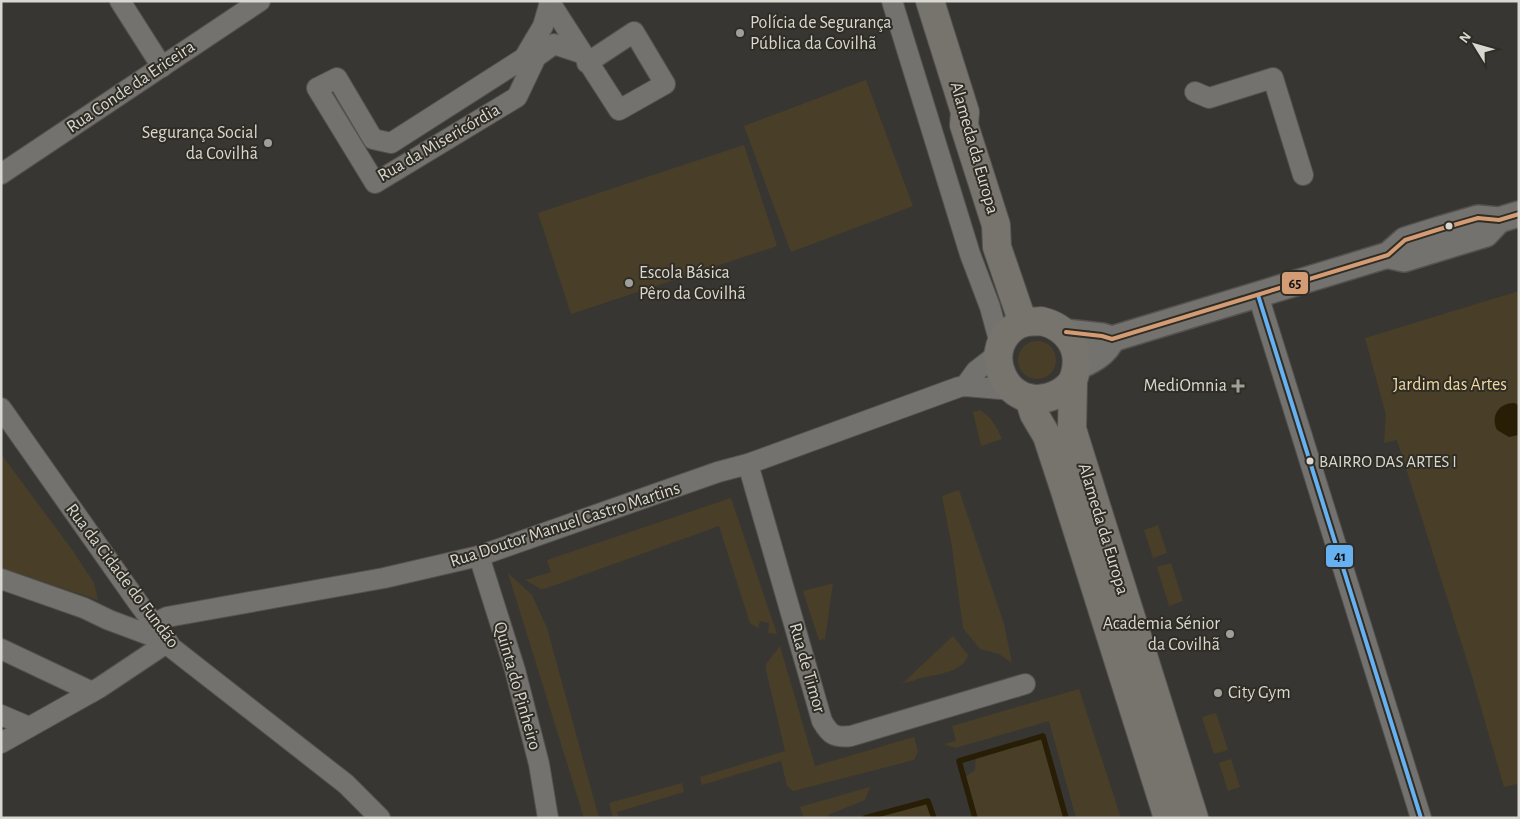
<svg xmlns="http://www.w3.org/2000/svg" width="1520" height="819" font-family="'Alegreya Sans',sans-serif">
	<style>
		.green { fill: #493f28 }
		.water { fill: #281d05 }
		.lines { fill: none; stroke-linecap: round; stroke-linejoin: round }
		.stream { stroke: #281d05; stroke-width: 5.5 }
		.minor-casing { stroke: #54524f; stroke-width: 22 }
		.tertiary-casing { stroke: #54524f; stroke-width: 28 }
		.secondary-casing { stroke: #54524f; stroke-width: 30 }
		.minor { stroke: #74726f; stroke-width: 20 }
		.tertiary { stroke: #74726f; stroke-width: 25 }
		.secondary { stroke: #77746e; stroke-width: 28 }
		.bus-1-casing { stroke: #302d25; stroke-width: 8 }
		.bus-2-casing { stroke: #302d25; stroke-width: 8 }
		.bus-1 { stroke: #66b1f2; stroke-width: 4 }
		.bus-2 { stroke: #d39c74; stroke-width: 4 }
		.poi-dot { fill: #a19f9a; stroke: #302d25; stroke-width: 2 }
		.bus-dot { fill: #d9d7d2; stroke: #302d25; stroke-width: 2 }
		.labels { text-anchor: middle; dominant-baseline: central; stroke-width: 4; stroke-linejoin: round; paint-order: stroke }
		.bus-label { font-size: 17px; fill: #d9d7d2; stroke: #302d25; text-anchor: start }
		.poi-label { font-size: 18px; fill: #d9d7d2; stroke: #302d25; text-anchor: start }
		.street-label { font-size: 18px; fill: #d9d7d2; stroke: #302d25 }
		.park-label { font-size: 18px; fill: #f1d9a3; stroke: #302d25 }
		.line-badge { stroke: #302d25; stroke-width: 2 }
		.pale-badge-label { font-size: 14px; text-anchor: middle; font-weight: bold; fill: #111 }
	</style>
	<rect width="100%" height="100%" fill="#383632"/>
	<g class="green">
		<path d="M866,80L913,206L791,252L744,126Z"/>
		<path d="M744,145L777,246L571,314L538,213Z"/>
		<path d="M1519,291V791L1517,784L1504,787L1471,673L1397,440L1384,443L1386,415L1365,338Z"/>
		<circle cx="1037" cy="360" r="19"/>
		<path d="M980,410C992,418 996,426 1002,439L981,446L973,412Z"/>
		<path d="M1,454L73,551L94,583L98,600L1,568Z"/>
		<path d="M959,490L1004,624L1012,663L999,654L980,649L963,628L952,547L942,496Z"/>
		<path d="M731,498L777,634L768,633L769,623L760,621L758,628L750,623L719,526L547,588L541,589L525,580L551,572L547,560Z"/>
		<path d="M1158,525L1167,553L1153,558L1144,530Z"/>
		<path d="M1171,563L1183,601L1169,606L1157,567Z"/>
		<path d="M508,573L532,595L547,628L599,818H584Z"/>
		<path d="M833,583L825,639L819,640L803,591Z"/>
		<path d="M953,636L968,655C964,673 932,675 917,679L914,681L900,683L905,681Z"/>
		<path d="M780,646L815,766L914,737L918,751L914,760L793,791L787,786L781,761L702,785L700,777L785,751L766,670V664Z"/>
		<path d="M1079,689L1121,818H1076L1049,721L955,748L944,744L956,741L952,726Z"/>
		<path d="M1216,713L1228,750L1214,754L1202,717Z"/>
		<path d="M1043,736L1066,818H975L964,778L975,770L976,757Z"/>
		<path d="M1231,759L1240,787L1228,791L1219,763Z"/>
		<path d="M682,783L684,792L617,812L619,818H613L609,803Z"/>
		<path d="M870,787L865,800L828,815L829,818H804L800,807Z"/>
		<path d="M928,801L934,818H865Z"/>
	</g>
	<path class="water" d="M1514,403L1519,405V435L1509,437L1497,430C1490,416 1499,403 1514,403Z"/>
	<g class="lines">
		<g class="stream">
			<path d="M865,818L928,801L934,818"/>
			<path d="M975,818L959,761L1043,736L1066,818"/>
		</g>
		<defs>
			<g id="minor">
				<path d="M120,1L162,67"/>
				<path d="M549,1L619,110L665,84L634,32L587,63"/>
				<path d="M892,1L970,254L990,307L1000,344"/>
				<path d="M550,2L543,26L524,58L391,143L373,139L337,78L317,88L375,183L517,97L536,57L554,44L581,53"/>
				<path d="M1195,92L1209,98L1273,78L1303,175"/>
				<path d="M1,174L260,1"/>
				<path d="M1258,295L1421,818"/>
				<path d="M965,386L976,371L998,354"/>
				<path d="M1,408L139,604L172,648L346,784L380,818"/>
				<path d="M748,464L822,721C830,735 835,738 851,736L1025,684"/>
				<path d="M479,556L515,670L539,764L548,818"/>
				<path d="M1,579L84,608L109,620L168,642"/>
				<path d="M154,624L167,617L384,578L479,556L718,472L748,464L959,387L965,386L1012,390"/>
				<path d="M1,649L92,692"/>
				<path d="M1,715L29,727"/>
				<path d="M1,743L99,688L168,642"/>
			</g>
			<g id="tertiary">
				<path d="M1390,256L1404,259L1486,234L1499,220"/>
				<path d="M1066,332L1102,336L1112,339L1388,255L1405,240L1440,229L1478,218L1499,220L1519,214"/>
				<path d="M1076,368C1091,361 1106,354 1112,339"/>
			</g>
			<g id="secondary">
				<path d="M930,1L965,112L964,125L996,225L997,247L1023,323"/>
				<path d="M1041,321C1067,327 1082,348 1075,374C1073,384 1064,391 1055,395C1006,417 974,344 1022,323C1027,321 1036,322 1041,321Z"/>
				<path d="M1073,381L1072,429L1194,818"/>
				<path d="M1029,398L1034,414L1047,436L1065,491L1168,818"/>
			</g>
		</defs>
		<use href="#minor" class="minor-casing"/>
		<use href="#tertiary" class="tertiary-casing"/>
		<use href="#secondary" class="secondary-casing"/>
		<use href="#minor" class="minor"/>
		<use href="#tertiary" class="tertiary"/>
		<use href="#secondary" class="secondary"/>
		<defs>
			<path id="bus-1" d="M1258,295L1421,818"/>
			<path id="bus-2" d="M1066,332L1102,336L1112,339L1388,255L1405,240L1440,229L1478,218L1499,220L1519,214"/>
		</defs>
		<use href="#bus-1" class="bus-1-casing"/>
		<use href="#bus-2" class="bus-2-casing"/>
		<use href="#bus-1" class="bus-1"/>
		<use href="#bus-2" class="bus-2"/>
	</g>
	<g class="poi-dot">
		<circle cx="740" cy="33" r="5"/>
		<circle cx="268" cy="143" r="5"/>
		<circle cx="629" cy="283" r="5"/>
		<path d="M1235.5 378.5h5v5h5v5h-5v5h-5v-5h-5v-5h5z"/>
		<circle cx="1230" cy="634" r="5"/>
		<circle cx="1218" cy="693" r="5"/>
	</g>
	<g class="bus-dot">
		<circle cx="1449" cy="226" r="4.5"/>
		<circle cx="1310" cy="461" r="4.5"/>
	</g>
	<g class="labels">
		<g class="bus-label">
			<text x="1319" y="461">BAIRRO DAS ARTES I</text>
		</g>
		<g class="poi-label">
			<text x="750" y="23">Polícia de Segurança<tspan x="750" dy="21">Pública da Covilhã</tspan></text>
			<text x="258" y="133" text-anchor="end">Segurança Social<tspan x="258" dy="21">da Covilhã</tspan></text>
			<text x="639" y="273">Escola Básica<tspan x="639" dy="21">Pêro da Covilhã</tspan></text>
			<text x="1227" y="386" text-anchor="end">MediOmnia</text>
			<text x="1220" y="624" text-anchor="end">Academia Sénior<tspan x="1220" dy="21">da Covilhã</tspan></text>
			<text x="1228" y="693">City Gym</text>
		</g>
		<g class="street-label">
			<text transform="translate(131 87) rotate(-34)">Rua Conde da Ericeira</text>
			<text transform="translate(439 143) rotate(-30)">Rua da Misericórdia</text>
			<text transform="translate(974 148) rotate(74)">Alameda da Europa</text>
			<text transform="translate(565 525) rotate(-18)">Rua Doutor Manuel Castro Martins</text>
			<text transform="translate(1103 529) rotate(73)">Alameda da Europa</text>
			<text transform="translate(122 576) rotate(53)">Rua da Cidade do Fundão</text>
			<text transform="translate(807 668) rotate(74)">Rua de Timor</text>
			<text transform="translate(517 686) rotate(74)">Quinta do Pinheiro</text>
		</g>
		<g class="park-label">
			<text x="1450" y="385">Jardim das Artes</text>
		</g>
	</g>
	<g class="line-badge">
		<rect x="1281" y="271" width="28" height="24" rx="5" fill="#d39c74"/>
		<rect x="1325" y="544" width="29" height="24" rx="5" fill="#66b1f2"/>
	</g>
	<g class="pale-badge-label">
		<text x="1295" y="288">65</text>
		<text x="1340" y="561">41</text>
	</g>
	<rect width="1520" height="819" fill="none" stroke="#d9d7d2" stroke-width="5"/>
	<g transform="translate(1475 45) rotate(307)" stroke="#302d25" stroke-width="4" paint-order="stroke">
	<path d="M0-4L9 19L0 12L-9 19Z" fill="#d9d7d2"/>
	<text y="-8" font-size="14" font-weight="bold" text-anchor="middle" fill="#d9d7d2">N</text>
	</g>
</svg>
